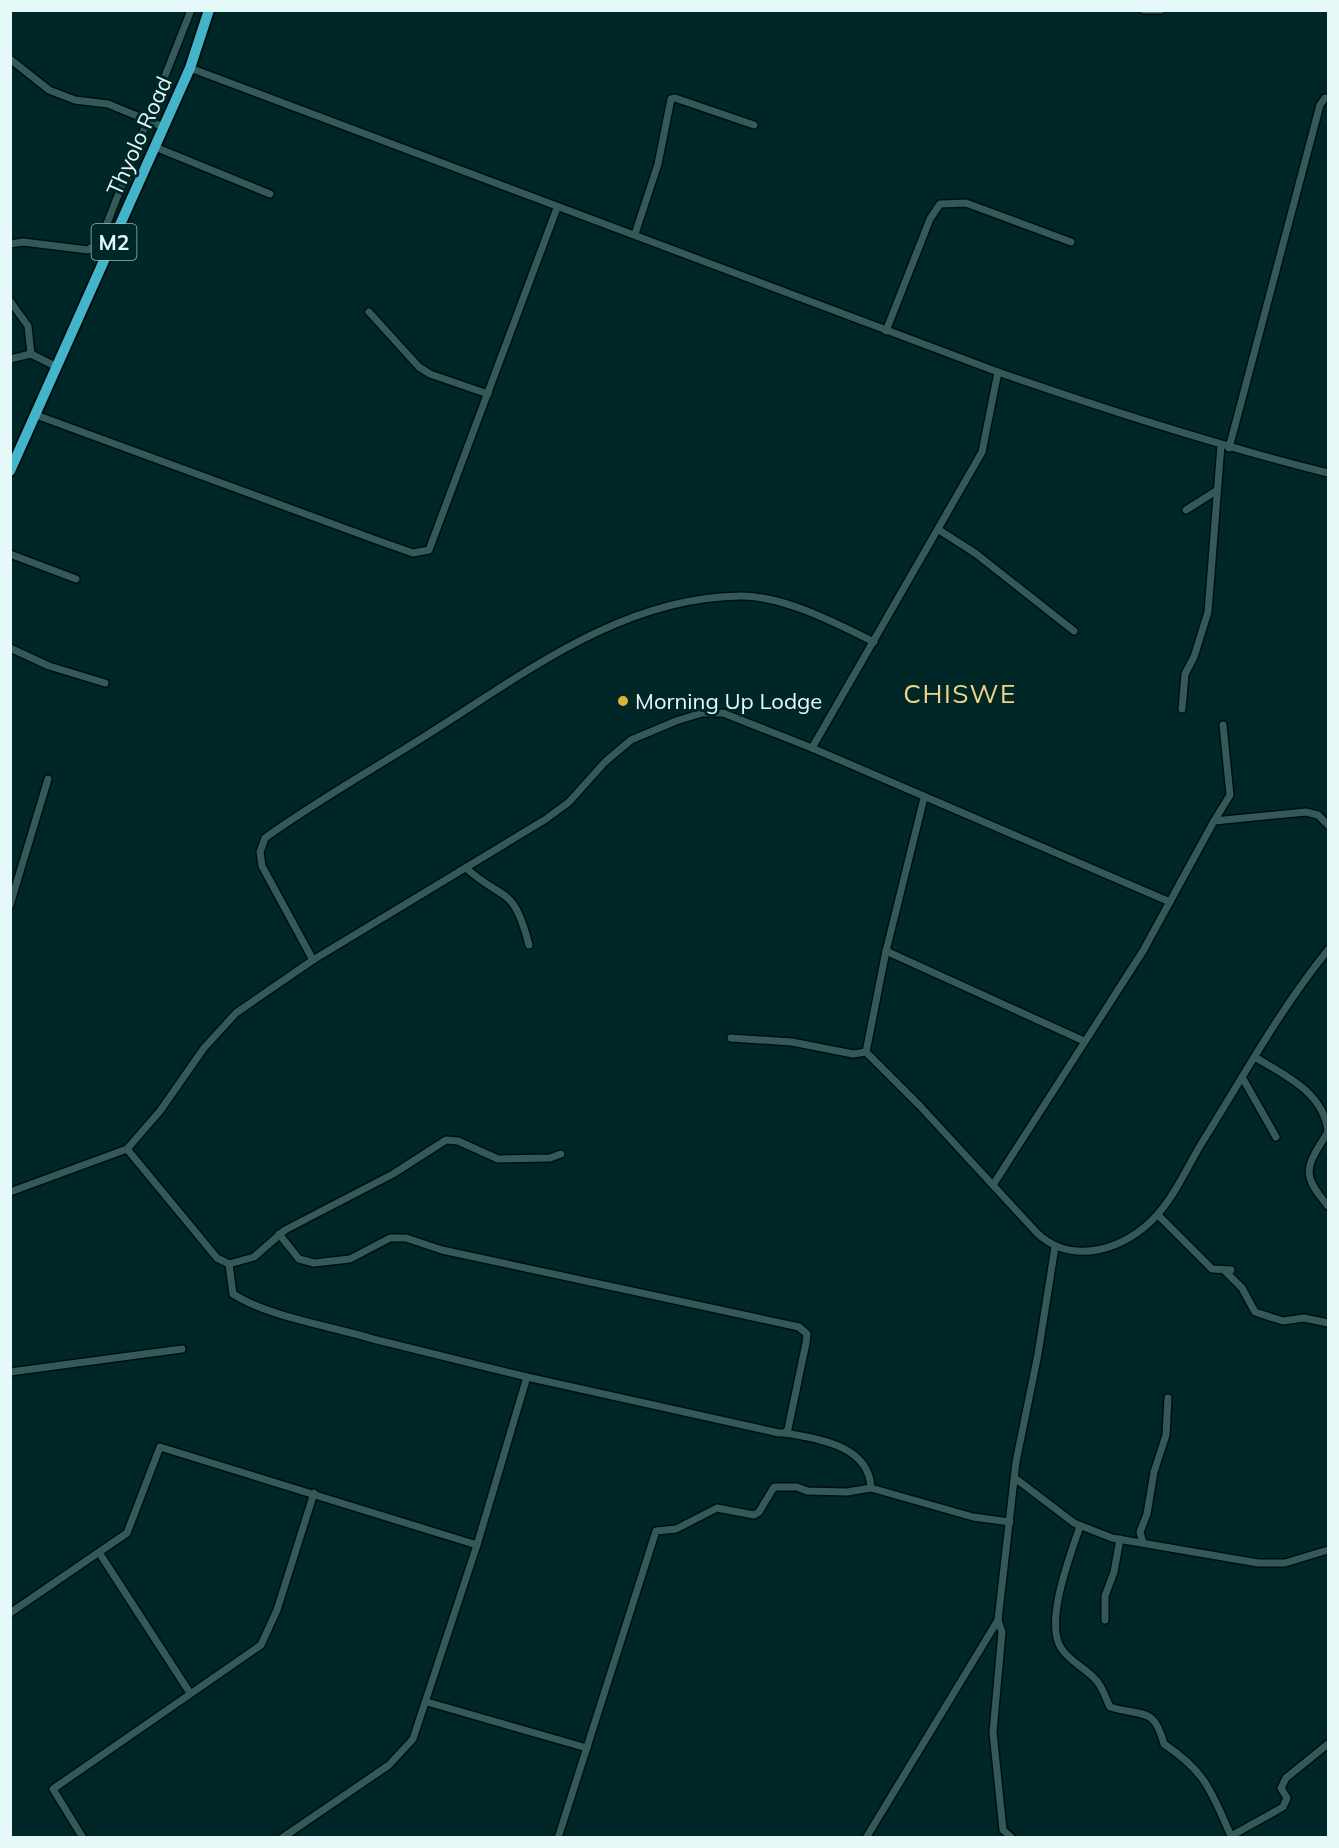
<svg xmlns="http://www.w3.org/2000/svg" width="1339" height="1848" font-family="Mulish,sans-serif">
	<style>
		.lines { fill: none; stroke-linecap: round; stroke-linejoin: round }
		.minor-casing { stroke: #000e0e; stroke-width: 10 }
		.trunk-casing { stroke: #000e0e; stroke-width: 14 }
		.minor { stroke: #335959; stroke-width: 7 }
		.trunk { stroke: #43b4ca; stroke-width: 10 }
		.poi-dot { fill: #ddb133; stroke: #002727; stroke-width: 2 }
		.labels { text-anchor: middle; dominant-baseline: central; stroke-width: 6; stroke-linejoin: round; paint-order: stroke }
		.shield { fill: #002727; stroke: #a0bab9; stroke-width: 1.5 }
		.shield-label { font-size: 21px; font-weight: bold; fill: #e4f9f8 }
		.street-label { font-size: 22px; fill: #e4f9f8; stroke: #002727 }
		.poi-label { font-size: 22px; fill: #e4f9f8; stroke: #002727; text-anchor: start }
		.quarter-label { font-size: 26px; letter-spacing: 1.5px; fill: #f1d388; stroke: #002727 }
	</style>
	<rect width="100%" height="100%" fill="#002727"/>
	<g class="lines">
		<defs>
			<g id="minor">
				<path d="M1144,10H1161"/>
				<path d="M10,59L49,90L75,100L108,104L164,127"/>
				<path d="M190,68L998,372C1107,410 1216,445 1328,473"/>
				<path d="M155,147L270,194"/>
				<path d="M635,234L658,164L671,99L675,98L754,125"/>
				<path d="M10,244L23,242L88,250L100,241L191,10"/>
				<path d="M10,301L28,326L31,354"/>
				<path d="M369,312L419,367L430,374L488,394"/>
				<path d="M886,331L930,219L940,204L966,203L1071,242"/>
				<path d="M10,359L31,354L57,367"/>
				<path d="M36,415L379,541L413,553L429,550L557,208"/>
				<path d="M1229,448L1320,105L1325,98H1328"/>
				<path d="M1186,510L1216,491"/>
				<path d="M939,530L975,553L1074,631"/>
				<path d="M10,554L76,579"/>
				<path d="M10,648L49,666L105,683"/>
				<path d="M1182,709L1185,674L1194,657L1208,612L1221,445"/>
				<path d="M812,748L982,452L998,372"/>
				<path d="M924,798L886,951L866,1052L920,1106L1037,1233C1073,1267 1127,1249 1157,1215C1176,1194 1188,1165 1203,1141C1243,1077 1280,1009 1328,950"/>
				<path d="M1214,821L1230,795L1223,725"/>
				<path d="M466,868C505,903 513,884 529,945"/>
				<path d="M10,905L48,779"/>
				<path d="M886,951L1084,1041"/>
				<path d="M313,960L262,866L260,852L265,838C315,802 370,771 422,738C521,676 620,597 741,596C784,596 836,623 874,642"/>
				<path d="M731,1038L792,1042L853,1054L866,1052"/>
				<path d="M1255,1057C1285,1076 1324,1092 1328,1132C1306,1167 1300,1173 1328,1206"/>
				<path d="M1242,1077L1276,1137"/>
				<path d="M127,1149L217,1258L229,1264L254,1257L285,1230L393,1174L446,1140L458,1141L498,1159L550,1158L561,1154"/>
				<path d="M993,1185L1143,951L1214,821L1306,812L1318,815L1328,825"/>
				<path d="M10,1192L127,1149L160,1111L204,1048L236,1013L313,960L546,819L569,802L605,762L631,740L676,721L702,713H723L812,748L1170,902"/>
				<path d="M1158,1215L1212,1269L1231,1270"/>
				<path d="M229,1264L233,1294C269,1317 331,1326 373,1339L527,1377L779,1433H785L788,1429L806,1343L807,1334L799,1327L442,1250L406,1238H390L350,1259L314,1263L299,1259L279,1234"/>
				<path d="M1225,1271L1242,1288L1255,1312L1283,1321L1304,1318L1328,1323"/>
				<path d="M10,1372L182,1349"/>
				<path d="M785,1433C818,1439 869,1445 871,1488"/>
				<path d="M1015,1478L1074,1523L1112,1538L1258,1563H1285L1328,1550"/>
				<path d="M1080,1526C1071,1554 1044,1621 1061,1648C1070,1662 1084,1667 1095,1679C1102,1685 1106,1699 1110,1707C1145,1717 1154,1707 1164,1744C1206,1772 1211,1791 1231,1836L1283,1807L1287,1798L1281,1788L1286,1778L1328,1744"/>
				<path d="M1143,1543L1140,1532L1147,1514L1154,1472L1166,1435L1168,1398"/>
				<path d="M100,1554L190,1693"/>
				<path d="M10,1613L127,1533L160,1447L477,1545"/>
				<path d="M998,1620L1002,1632L993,1732L1003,1830L1012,1838"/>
				<path d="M1105,1620V1596L1114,1572L1120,1539"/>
				<path d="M427,1702L587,1748"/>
				<path d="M83,1838L53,1789L261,1645L277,1610L314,1493"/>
				<path d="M282,1838L389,1765L413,1739L477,1545L527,1377"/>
				<path d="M558,1838L656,1531L676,1529L717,1508L754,1515L759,1512L774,1487H797L807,1491L847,1492L871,1488L973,1517L1010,1522"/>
				<path d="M866,1838L998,1620L1016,1462L1038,1354L1055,1247"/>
			</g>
			<path id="trunk" d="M10,471L190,68L209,10"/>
		</defs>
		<use href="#minor" class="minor-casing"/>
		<use href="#trunk" class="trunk-casing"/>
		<use href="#minor" class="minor"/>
		<use href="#trunk" class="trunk"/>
	</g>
	<circle class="poi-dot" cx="623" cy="701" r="6"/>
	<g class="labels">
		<rect class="shield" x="91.5" y="224" width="45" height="36" rx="4.5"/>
		<g class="shield-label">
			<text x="114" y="242">M2</text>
		</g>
		<g class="street-label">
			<text transform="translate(139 136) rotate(-66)">Thyolo Road</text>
		</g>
		<g class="poi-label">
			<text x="635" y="701">Morning Up Lodge</text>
		</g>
		<g class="quarter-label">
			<text x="960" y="693">CHISWE</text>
		</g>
	</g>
	<rect width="1339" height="1848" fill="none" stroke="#e4f9f8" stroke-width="24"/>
</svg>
